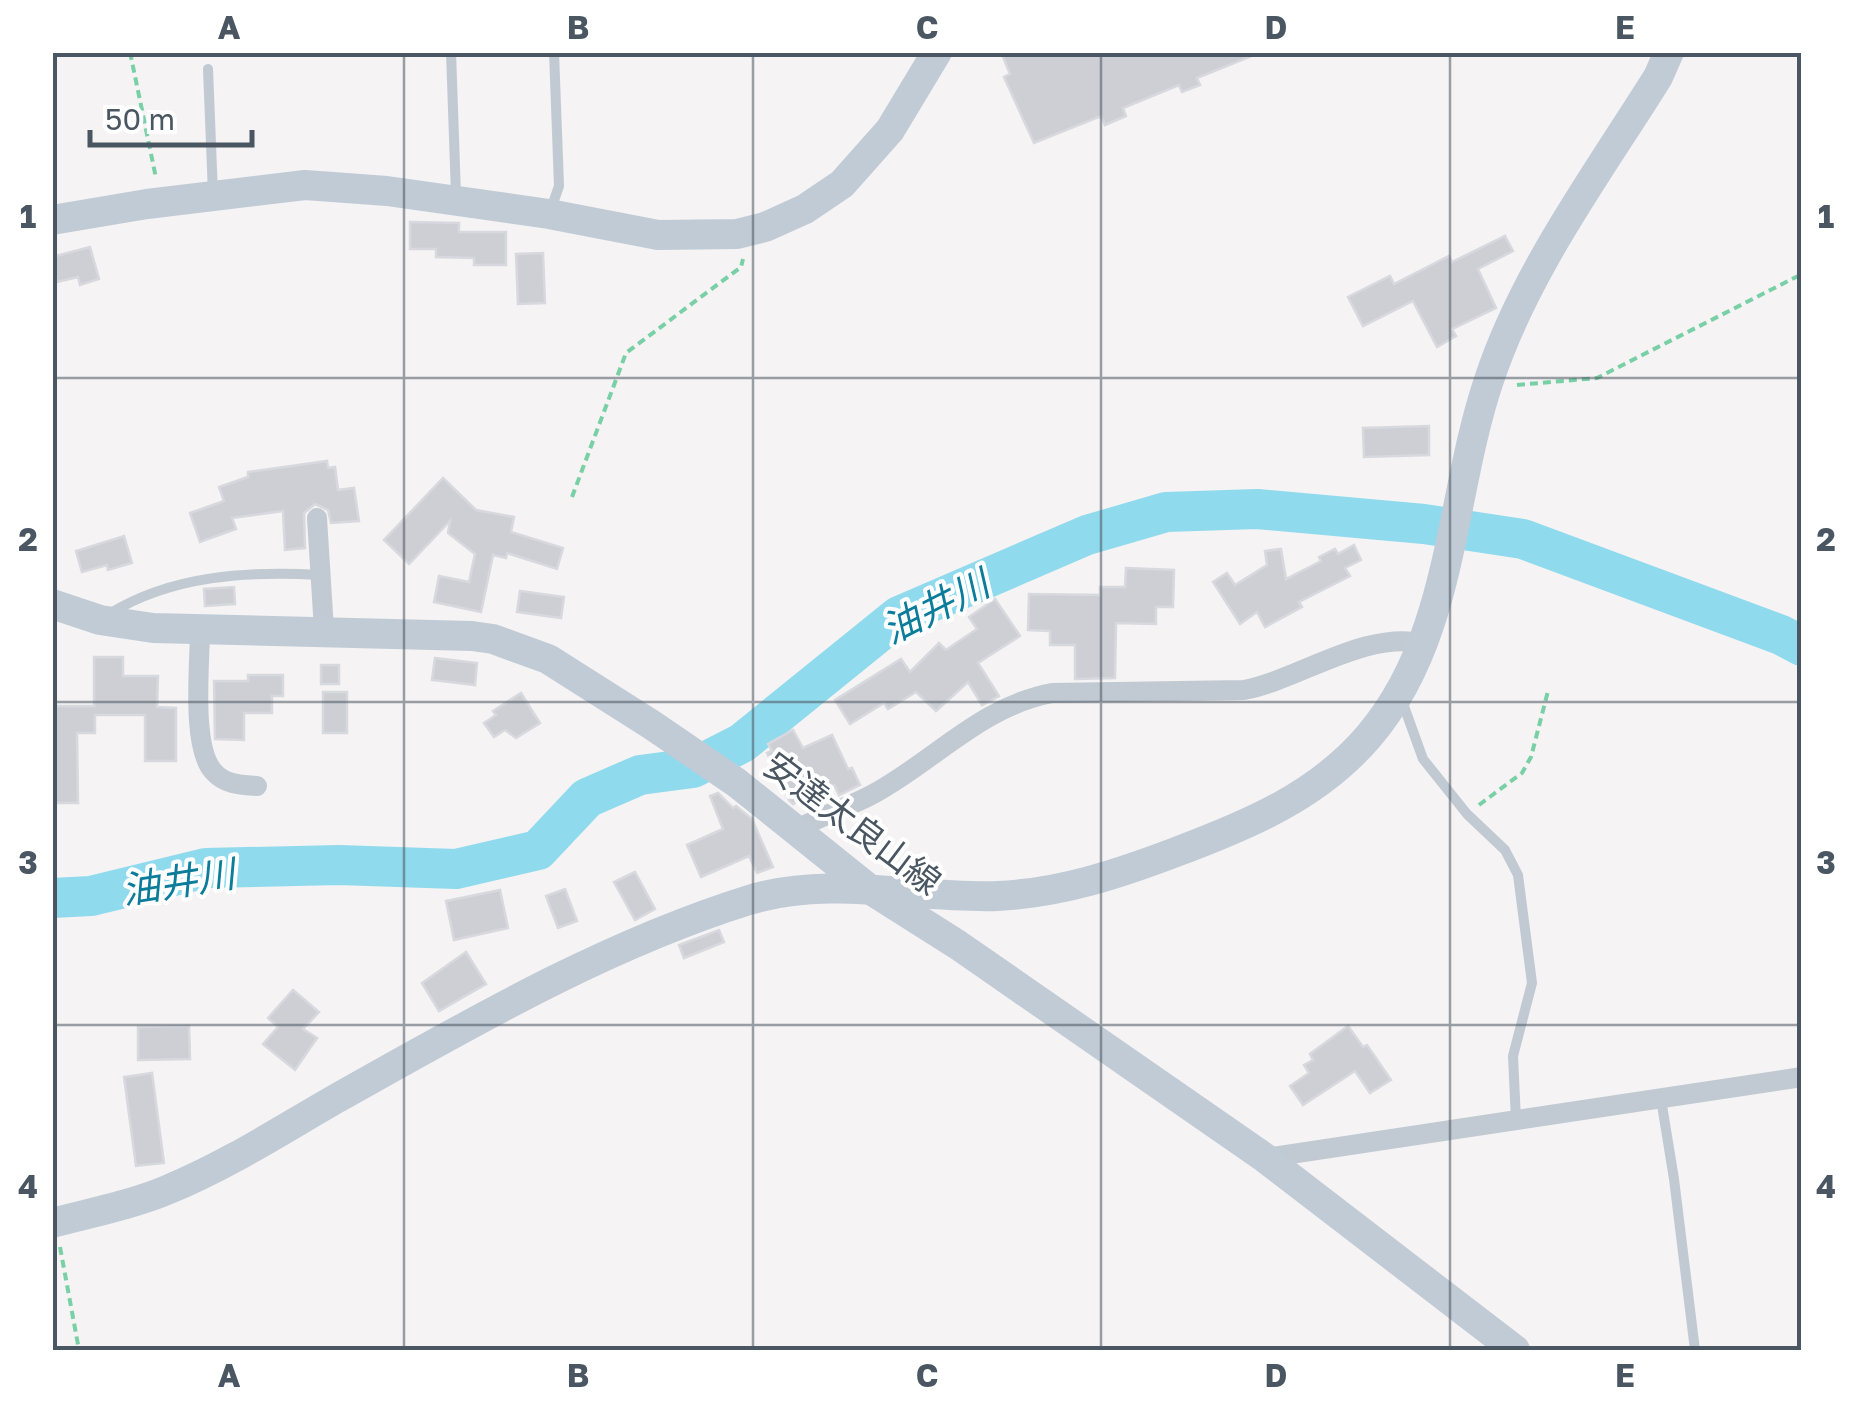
<svg xmlns="http://www.w3.org/2000/svg" width="1854" height="1403" viewBox="0 0 1854 1403" font-family="'Golos Text','Noto Sans JP',sans-serif">
  <rect width="100%" height="100%" fill="#f5f3f3"/>
  <g fill="none" stroke-linecap="round" stroke-linejoin="round">
    <!-- river -->
    <path stroke="#90daee" stroke-width="40" d="M52 898 91 896 206 868 339 865 456 869 538 850 587 798 640 775 693 768 742 743 899 616 1087 535 1166 512 1257 509 1424 524 1523 539 1781 635 1802 646"/>
  </g>
  <!-- building -->
  <g fill="#cdcfd5" stroke="#d7d9de" stroke-width="2.5">
    <path d="M1001 52H1259V53L1197 78 1200 85 1182 92 1179 85 1123 108 1126 116 1105 125 1101 116 1034 143 1004 77 1010 74Z"/>
    <path d="M410 222 459 223V232H506V265H474V258L436 257V249H410Z"/>
    <path d="M1505 236 1513 251 1478 269 1496 308 1452 329 1456 336 1437 347 1413 301 1363 326 1348 297 1390 276 1394 284 1449 256 1452 262Z"/>
    <path d="M90 247 99 279 80 285 78 277 57 282 52 257Z"/>
    <path d="M543 253 545 303 518 304 516 254Z"/>
    <path d="M1429 426V455L1364 457 1363 428Z"/>
    <path d="M327 461 328 468 335 467 338 490 354 488 359 521 331 523 328 510 315 504 304 513 305 548 285 550 283 511 232 518 236 529 200 542 190 513 224 501 219 487 248 477V472Z"/>
    <path d="M443 478 476 510 514 517 511 532 563 548 557 569 507 553 506 558 493 555 481 612 434 602 439 576 469 582 475 554 448 533 450 521 409 564 384 540Z"/>
    <path d="M124 536 132 563 108 570 107 565 82 572 76 551Z"/>
    <path d="M1354 545 1361 560 1345 568 1350 576 1299 602 1302 607 1265 627 1257 612 1240 624 1213 582 1227 573 1235 585 1267 565 1265 551 1281 549 1286 579 1321 561 1319 557 1335 549 1338 554Z"/>
    <path d="M1126 568 1174 570 1173 607H1156V624L1116 623 1115 678 1075 679V645H1050V631L1028 630 1029 594 1100 595V587H1125Z"/>
    <path d="M234 587 235 604 205 606 204 589Z"/>
    <path d="M520 591 564 597 561 618 517 612Z"/>
    <path d="M995 599 1020 636 978 663 999 696 982 705 968 682 936 711 916 692 888 709 884 703 850 724 835 700 901 659 910 672 939 643 946 650 977 629 969 617Z"/>
    <path d="M94 657H123V676H158L157 707 176 708V761H145V715H95V733H77L78 803H52V706H94Z"/>
    <path d="M435 658 477 663 475 685 432 680Z"/>
    <rect x="321" y="665" width="18" height="19"/>
    <path d="M248 675H283V696H272V713H244V740L215 739 214 681H248Z"/>
    <rect x="323" y="692" width="24" height="41"/>
    <path d="M521 693 540 723 516 738 505 730 494 737 484 723 496 715 493 711Z"/>
    <path d="M793 730 803 748 832 735 848 769 852 768 860 785 839 795 834 785 793 804 789 800 767 753 772 751 768 744Z"/>
    <path d="M718 793 733 808 736 806 752 819 773 867 757 873 749 856 701 877 687 845 723 829 710 796Z"/>
    <path d="M635 872 655 909 635 920 614 882Z"/>
    <path d="M565 889 577 921 558 928 546 896Z"/>
    <path d="M500 890 508 928 454 940 446 901Z"/>
    <path d="M719 930 724 942 684 958 679 945Z"/>
    <path d="M466 952 486 984 439 1011 422 983Z"/>
    <path d="M293 990 319 1012 303 1029 317 1038 295 1070 263 1044 278 1027 268 1018Z"/>
    <path d="M189 1026 190 1059 138 1060V1027Z"/>
    <path d="M1348 1026 1363 1047 1367 1045 1391 1080 1370 1093 1355 1071 1303 1105 1290 1086 1309 1073 1304 1065 1313 1060 1310 1054Z"/>
    <path d="M152 1073 164 1163 136 1166 124 1077Z"/>
  </g>
  <g fill="none" stroke-linecap="round" stroke-linejoin="round">
    <!-- path -->
    <g stroke="#7ad0a6" stroke-width="4" stroke-dasharray="8 5" stroke-linecap="butt">
      <path d="M130 52 156 178"/>
      <path d="M1517 385 1597 378 1802 274"/>
      <path d="M572 497 626 353 741 267 743 259"/>
      <path d="M1479 805 1522 773 1531 757 1548 691"/>
      <path d="M60 1247 79 1350"/>
    </g>
    <!-- lane -->
    <g stroke="#c1cad2" stroke-width="10">
      <path d="M451 52 456 195"/>
      <path d="M208 69 213 194"/>
      <path d="M551 209 559 186 554 52"/>
      <path d="M109 614C172 575 248 571 320 575"/>
      <path d="M1401 698 1423 759 1467 814 1505 850 1518 875 1532 983 1513 1056 1516 1120"/>
      <path d="M1661 1099 1674 1179 1695 1350"/>
    </g>
    <!-- street -->
    <g stroke="#c1cad2" stroke-width="20">
      <path d="M317 518 324 630"/>
      <path d="M200 629C200 663 191 746 213 771 225 785 241 785 257 786"/>
      <path d="M796 830C822 815 850 807 875 793 935 760 982 706 1052 693L1244 690C1300 679 1364 631 1422 643"/>
      <path d="M1265 1158 1802 1077"/>
    </g>
    <!-- secondary -->
    <g stroke="#c1cbd6" stroke-width="30">
      <path d="M52 220 147 204 305 185 387 191 549 214 658 235 737 234 765 227 805 209 842 184 890 130 937 52"/>
      <path d="M52 604 100 620 153 628 472 636 493 639 548 659 652 725 737 783 868 888 958 945 1265 1158 1515 1350"/>
      <path d="M52 1223C90 1213 131 1205 167 1190 228 1165 283 1129 339 1097 471 1023 605 945 749 900 831 875 915 899 998 896 1061 893 1118 874 1176 852 1248 825 1318 796 1369 736 1454 636 1449 498 1489 380 1525 271 1598 173 1658 77L1669 52"/>
    </g>
  </g>
  <!-- grid -->
  <path fill="none" stroke="#4a5661" stroke-width="2.5" stroke-opacity="0.55" d="M404 52V1350M753 52V1350M1101 52V1350M1450 52V1350M52 378H1802M52 702H1802M52 1025H1802"/>
  <g text-anchor="middle" dominant-baseline="central" stroke-width="8" stroke-linejoin="round" paint-order="stroke">
    <!-- street labels -->
    <g font-size="35" fill="#4a5661" stroke="#fff">
      <text transform="translate(853 823) rotate(37)">安達太良山線</text>
    </g>
    <!-- water labels -->
    <g font-size="38" font-style="italic" fill="#0c7c9b" stroke="#fff">
      <text transform="translate(935 606) rotate(-27)">油井川</text>
      <text transform="translate(178 881) rotate(-9)">油井川</text>
    </g>
  </g>
  <!-- border -->
  <rect width="1854" height="1403" fill="none" stroke="#ffffff" stroke-width="110"/>
  <!-- scale -->
  <path d="M90 130v15h162v-15" fill="none" stroke="#4a5661" stroke-width="5"/>
  <text x="105" y="130" font-size="30" fill="#4a5661" stroke="#ffffff" stroke-width="8" paint-order="stroke">50 m</text>
  <rect x="55" y="55" width="1744" height="1293" fill="none" stroke="#4a5661" stroke-width="4"/>
  <g font-size="32" text-anchor="middle" font-weight="bold" fill="#4a5661">
    <text x="229" y="39">A</text>
    <text x="578" y="39">B</text>
    <text x="927" y="39">C</text>
    <text x="1276" y="39">D</text>
    <text x="1625" y="39">E</text>
    <text x="28" y="228">1</text>
    <text x="1826" y="228">1</text>
    <text x="28" y="551">2</text>
    <text x="1826" y="551">2</text>
    <text x="28" y="874">3</text>
    <text x="1826" y="874">3</text>
    <text x="28" y="1198">4</text>
    <text x="1826" y="1198">4</text>
    <text x="229" y="1387">A</text>
    <text x="578" y="1387">B</text>
    <text x="927" y="1387">C</text>
    <text x="1276" y="1387">D</text>
    <text x="1625" y="1387">E</text>
  </g>
</svg>
